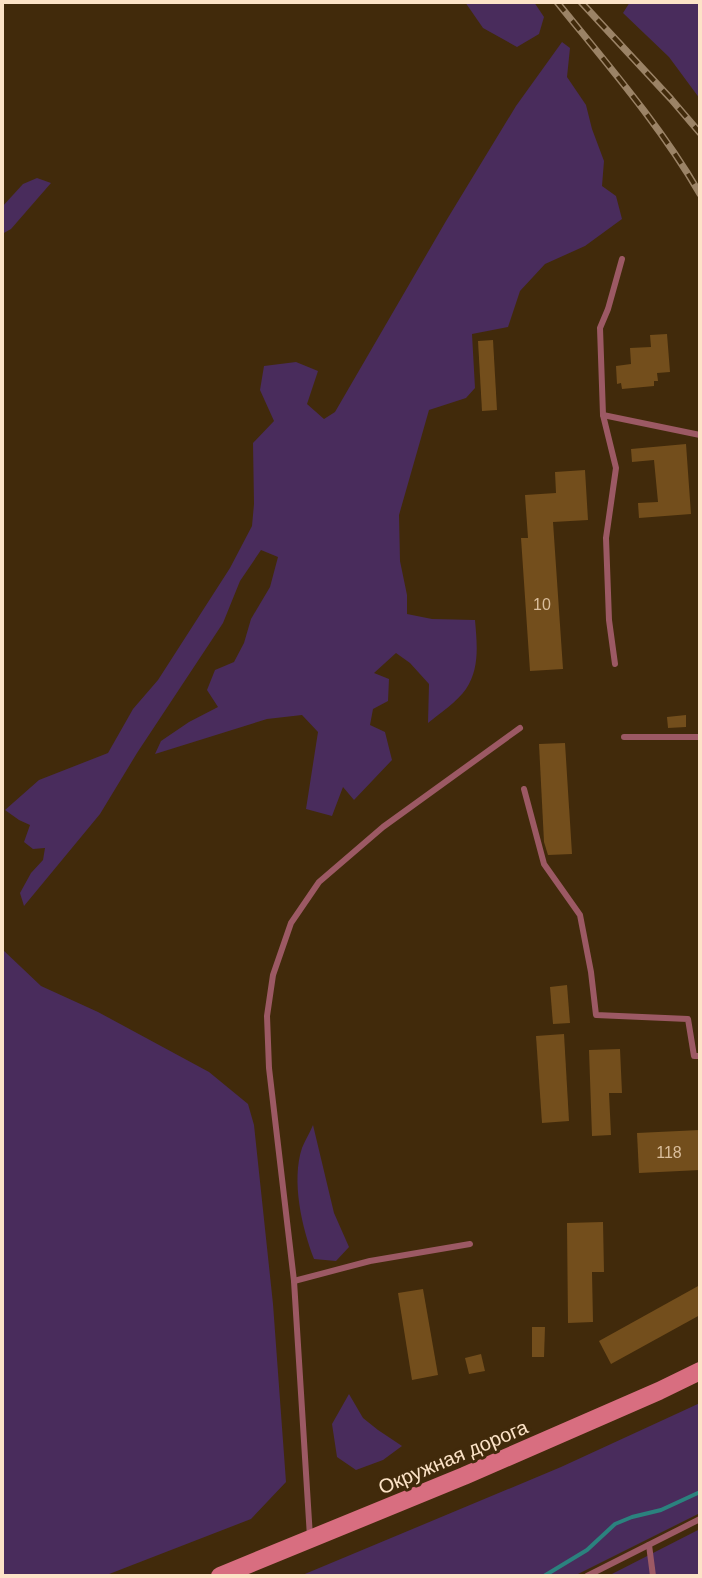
<svg xmlns="http://www.w3.org/2000/svg" width="702" height="1578" viewBox="0 0 702 1578" font-family="Arial,sans-serif">
  <rect width="100%" height="100%" fill="#412a0b"/>
  <!-- green -->
  <g fill="#492c5c">
    <path d="M465 2H534L544 17 539 34 517 47 483 28Z"/>
    <path d="M630 2H700V99L669 57 623 13Z"/>
    <path d="M562 42 570 48 567 77 586 105 592 129 604 161 602 186 616 196 622 219 585 246 545 264 520 291 508 327 472 334 475 388 466 398 429 410 399 515 400 561 407 595V614L432 619 475 620C477 644 480 668 466 689 458 701 439 714 428 723L429 684 410 663 396 653 374 673 389 679 388 701 373 709 370 725 385 732 392 760 354 800 343 787 332 816 306 809 318 732 302 715 267 719 155 754 161 741 189 722 218 707 207 690 215 670 234 662 244 643 251 619 270 587 278 557 261 550 240 581 223 623 137 753 100 814 24 906 20 893 31 873 43 860 45 848 33 849 24 842 30 825 19 820 5 810 39 780 108 753 133 709 158 680 230 568 252 526 254 504 253 443 274 421 260 390 264 366 296 362 318 371 307 404 324 419 335 412 446 221 516 106Z"/>
    <path d="M37 178 51 183 11 229 2 234V207L23 184Z"/>
    <path d="M2 949 41 986 98 1012 209 1072 248 1104 254 1125 273 1304 286 1482 251 1519 104 1576H2Z"/>
    <path d="M313 1125 334 1213 349 1247 336 1261 314 1259C302 1228 291 1181 302 1148 305 1140 310 1133 313 1125Z"/>
    <path d="M349 1394 363 1418 378 1430 402 1446 383 1460 356 1470 337 1457 332 1424Z"/>
    <path d="M700 1403V1513L574 1576H300L561 1467Z"/>
    <path d="M700 1529V1576H608Z"/>
  </g>
  <g fill="none" stroke-linecap="round" stroke-linejoin="round">
    <!-- stream -->
    <path stroke="#2b827e" stroke-width="4" d="M544 1576 587 1550 615 1524 632 1517 661 1510 700 1492"/>
  </g>
  <!-- building -->
  <g fill="#734e1c">
    <path d="M667 334 670 372 657 373 658 381H654V386L622 389 621 383 617 384 616 366 631 364 630 348 651 347 650 335Z"/>
    <path d="M493 340 497 410 482 411 478 341Z"/>
    <path d="M686 444 691 514 639 518 638 503 658 502 654 460 632 462 631 449Z"/>
    <path d="M585 470 588 520 553 522 563 669 530 671 521 538H528L525 495 556 493 555 472Z"/>
    <path d="M686 715V727L668 728 667 717Z"/>
    <path d="M565 743 572 854 548 855 544 842 539 744Z"/>
    <path d="M567 985 570 1023 553 1024 550 987Z"/>
    <path d="M564 1034 569 1121 542 1123 536 1036Z"/>
    <path d="M620 1049 622 1093H609L611 1135 592 1136 589 1050Z"/>
    <path d="M700 1130V1170L639 1173 637 1133Z"/>
    <path d="M603 1222 604 1272H592L593 1322 568 1323 567 1223Z"/>
    <path d="M700 1285V1315L611 1364 599 1341Z"/>
    <path d="M423 1289 438 1375 412 1380 398 1293Z"/>
    <path d="M532 1327H545L544 1357H532Z"/>
    <path d="M481 1354 485 1371 469 1374 465 1358Z"/>
  </g>
  <g fill="none" stroke-linecap="round" stroke-linejoin="round">
    <!-- service -->
    <g stroke="#9c5964" stroke-width="6">
      <path d="M622 259 608 309 600 328 603 415 700 435"/>
      <path d="M603 415 616 468 606 538 609 620 615 664"/>
      <path d="M624 737H700"/>
      <path d="M524 789 544 864 580 915 591 972 596 1015 688 1019 694 1056H700"/>
      <path d="M294 1281 370 1261 470 1244"/>
      <path d="M310 1537 294 1281 269 1068 267 1016 273 975 291 923 319 882 383 827 520 728"/>
      <path d="M649 1545 653 1576"/>
      <path d="M587 1576 700 1519"/>
    </g>
    <!-- secondary -->
    <path stroke="#d86e80" stroke-width="18" d="M220 1576 464 1476 659 1391 700 1371"/>
    <defs>
      <g id="rail">
        <path d="M557 2C607 64 660 125 700 194"/>
        <path d="M581 2 671 99 700 133"/>
      </g>
    </defs>
    <!-- rail casing -->
    <use href="#rail" stroke="#9b8366" stroke-width="7"/>
    <!-- rail -->
    <use href="#rail" stroke="#412a0b" stroke-width="4" stroke-dasharray="12" stroke-linecap="butt"/>
  </g>
  <g text-anchor="middle" dominant-baseline="central" stroke-width="6" stroke-linejoin="round" paint-order="stroke">
    <!-- number labels -->
    <g font-size="16" fill="#dabe9c">
      <text x="542" y="604">10</text>
      <text x="669" y="1152">118</text>
    </g>
    <!-- street labels -->
    <g font-size="20" fill="#fce3c7" stroke="#412a0b">
      <text transform="translate(453 1457) rotate(-23)">Окружная дорога</text>
    </g>
  </g>
  <!-- border -->
  <rect width="702" height="1578" fill="none" stroke="#fce3c7" stroke-width="8"/>
</svg>
